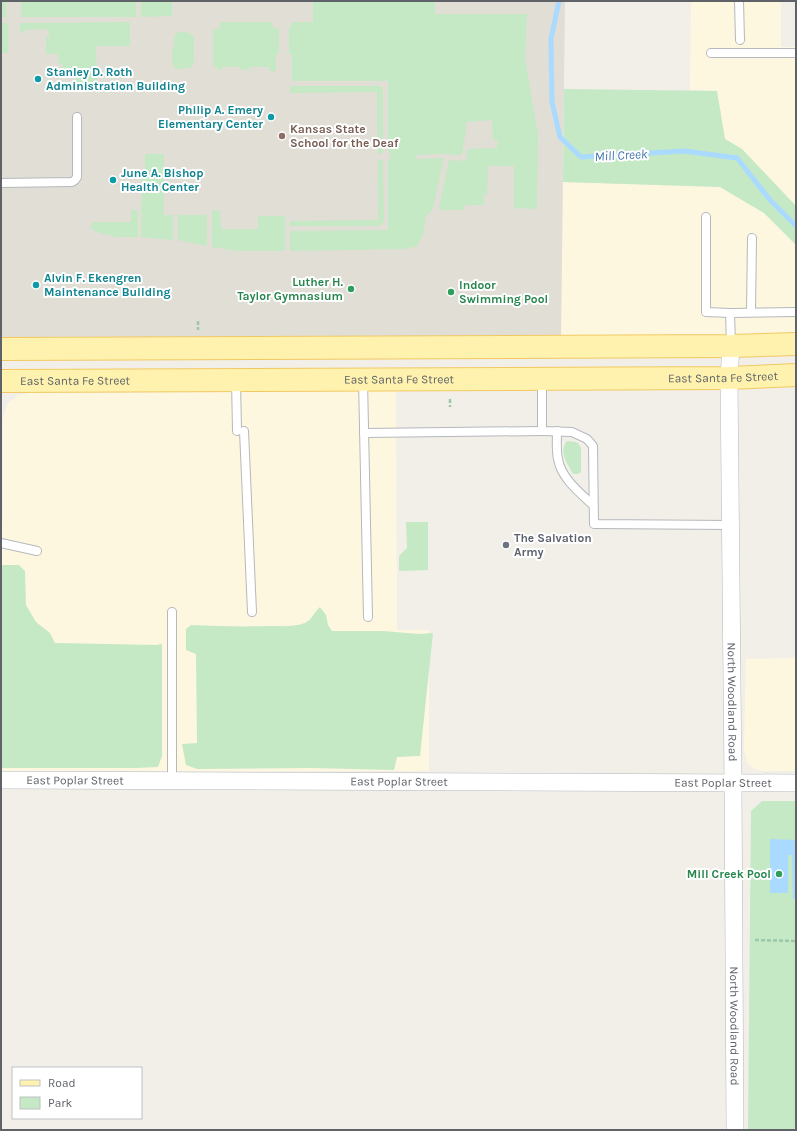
<svg xmlns="http://www.w3.org/2000/svg" width="797" height="1131" viewBox="0 0 797 1131" font-family="Karla,sans-serif">
  <rect width="100%" height="100%" fill="#f1efe8"/>
  <!-- commercial -->
  <g fill="#fef7e0">
    <path d="M691 1H781V47H796V206L742 149 725 139 717 91 690 90Z"/>
    <path d="M563 182 720 187 764 213 796 245V335L561 339Z"/>
    <path d="M396 391 397 630H429V771H1V531L3 518V418L8 403 19 395 30 393Z"/>
    <path d="M796 658V771H763L755 769 747 763 744 749 746 659Z"/>
  </g>
  <!-- education -->
  <path fill="#e1ded6" d="M1 1H565L561 339 1 343Z"/>
  <!-- green -->
  <g fill="#c5e8c5">
    <rect x="1" y="1" width="5" height="16"/>
    <rect x="21" y="1" width="115" height="16"/>
    <path d="M141 1H172V16L141 17Z"/>
    <path d="M313 1H435V14H527L525 58 538 134 537 209 514 208V166H488L487 194H484V205H467L464 206 463 210H441L439 207 449 160 466 161 467 149 497 148V144L499 143 498 141 493 140 492 120 466 122V130L462 155 442 154 417 155 416 159 444 158 433 208 430 213 426 216 423 235 417 246 405 249 290 251V231L388 230V160H390L391 153H388V81H292V54H289V27L291 26 292 22H313Z"/>
    <path d="M130 22V46H96L97 85H76V71H62V64H59L58 54H46V37H49V31L46 29 26 30 20 34V23Z"/>
    <path d="M220 22H272V26L275 28H279V54H276V71H269V67H249V70H241V67H222V70H217V67H213V29H219Z"/>
    <rect x="1" y="23" width="7" height="30"/>
    <path d="M179 32H187L194 36V63L190 68 176 69 172 64V49L174 47V35Z"/>
    <path d="M290 86H381L383 89V153L378 154 377 92 290 93Z"/>
    <path d="M564 89 717 91 725 139 742 149 796 206V245L764 213 720 187 563 182Z"/>
    <path d="M145 154H164V215H173V240L141 237 142 171H145Z"/>
    <path d="M378 160H383L384 222 380 226H290V221L378 220Z"/>
    <path d="M131 210H138V237H113V235C104 234 98 234 91 228L92 222H131Z"/>
    <path d="M212 210 220 211 221 229H258V216H285V251H237L212 247Z"/>
    <path d="M178 215H207V246L178 240Z"/>
    <path d="M567 441 576 442 578 443 581 448V472L578 474H573C568 464 558 452 567 441Z"/>
    <path d="M406 522H428V570L399 571V556L407 548Z"/>
    <path d="M1 565H19L25 571 26 605 36 622 50 633 55 643 156 645 162 644V756L158 767 135 768H1Z"/>
    <path d="M320 607 326 615 328 625 332 631H383L419 634 433 633 420 756 397 757 394 770 312 768 197 769 186 765 182 744 197 743 196 654 186 650V629L191 625C217 626 242 627 268 626 279 626 292 627 302 624 312 621 313 613 320 607Z"/>
    <path d="M762 801H796V1130H748L751 811Z"/>
  </g>
  <!-- water -->
  <path fill="#aadaff" d="M770 839 796 840V899H793L792 855H788V893H770Z"/>
  <g fill="none" stroke-linecap="round" stroke-linejoin="round">
    <!-- stream -->
    <path stroke="#aadaff" stroke-width="5" d="M559 1 551 39 552 102 560 137 581 157 684 151 737 158 770 200 796 226"/>
    <defs>
      <g id="service">
        <path d="M739 1 740 40"/>
        <path d="M711 53H796"/>
        <path d="M1 183 72 182 75 180 77 177V117"/>
        <path d="M706 217V312L730 313"/>
        <path d="M751 312 752 238"/>
        <path d="M731 345 730 313 796 312"/>
        <path d="M236 380 237 431"/>
        <path d="M363 380 368 617"/>
        <path d="M542 380V431L572 432 587 439 593 446 594 524 731 525"/>
        <path d="M244 431 252 612"/>
        <path d="M557 431C557 441 556 450 558 459 561 478 580 493 593 505"/>
        <path d="M364 433 542 431"/>
        <path d="M1 543 37 551"/>
        <path d="M172 612V780"/>
      </g>
      <g id="minor">
        <path id="s1" d="M731 346 729 378 733 783 735 1130"/>
        <path id="s2" d="M1 780 796 783"/>
      </g>
      <g id="primary">
        <path d="M1 349 731 346 796 344"/>
        <path id="s3" d="M1 381 729 378 796 375"/>
      </g>
    </defs>
    <!-- service casing -->
    <use href="#service" stroke="#b5b8bc" stroke-width="10"/>
    <!-- minor casing -->
    <use href="#minor" stroke="#b5b8bc" stroke-width="18"/>
    <!-- primary casing -->
    <use href="#primary" stroke="#f2c960" stroke-width="24"/>
    <!-- path -->
    <g stroke="#9cc7a9" stroke-width="2.5" stroke-dasharray="4 2" stroke-linecap="butt">
      <path d="M198 321V330"/>
      <path d="M450 399V407"/>
      <path d="M755 940 796 941"/>
    </g>
    <!-- service -->
    <use href="#service" stroke="#fff" stroke-width="8"/>
    <!-- minor -->
    <use href="#minor" stroke="#fff" stroke-width="17"/>
    <!-- primary -->
    <use href="#primary" stroke="#fff2af" stroke-width="22"/>
  </g>
  <!-- markers -->
  <g fill="#0f9aa8" stroke="#fff" stroke-width="1.5">
    <circle cx="38" cy="79" r="4"/>
    <circle cx="271" cy="117" r="4"/>
    <circle cx="113" cy="180" r="4"/>
    <circle cx="36" cy="285" r="4"/>
  </g>
  <circle fill="#8d6e63" stroke="#fff" stroke-width="1.5" cx="282" cy="136" r="4"/>
  <g fill="#2e9e5b" stroke="#fff" stroke-width="1.5">
    <circle cx="351" cy="289" r="4"/>
    <circle cx="451" cy="292" r="4"/>
    <circle cx="779" cy="874" r="4"/>
  </g>
  <circle fill="#6b7280" stroke="#fff" stroke-width="1.5" cx="506" cy="545" r="4"/>
  <g text-anchor="middle" dominant-baseline="central" stroke-width="4" stroke-linejoin="round" paint-order="stroke">
    <!-- culture labels -->
    <g font-size="12" font-weight="bold" fill="#0d838f" stroke="#fff" text-anchor="start">
      <text x="46" y="72">Stanley D. Roth<tspan x="46" dy="14">Administration Building</tspan></text>
      <text x="263" y="110" text-anchor="end">Philip A. Emery<tspan x="263" dy="14">Elementary Center</tspan></text>
      <text x="121" y="173">June A. Bishop<tspan x="121" dy="14">Health Center</tspan></text>
      <text x="44" y="278">Alvin F. Ekengren<tspan x="44" dy="14">Maintenance Building</tspan></text>
    </g>
    <!-- education labels -->
    <g font-size="12" font-weight="bold" fill="#785e54" stroke="#fff" text-anchor="start">
      <text x="290" y="129">Kansas State<tspan x="290" dy="14">School for the Deaf</tspan></text>
    </g>
    <!-- leisure labels -->
    <g font-size="12" font-weight="bold" fill="#27864d" stroke="#fff" text-anchor="end">
      <text x="343" y="282">Luther H.<tspan x="343" dy="14">Taylor Gymnasium</tspan></text>
      <text x="459" y="285" text-anchor="start">Indoor<tspan x="459" dy="14">Swimming Pool</tspan></text>
      <text x="771" y="874">Mill Creek Pool</text>
    </g>
    <!-- street labels -->
    <g font-size="12" fill="#5f6368" stroke="#fff">
      <text stroke="none"><textPath href="#s3" startOffset="722">East Santa Fe Street</textPath></text>
      <text stroke="none"><textPath href="#s3" startOffset="398">East Santa Fe Street</textPath></text>
      <text stroke="none"><textPath href="#s3" startOffset="74">East Santa Fe Street</textPath></text>
      <text stroke="none"><textPath href="#s1" startOffset="356">North Woodland Road</textPath></text>
      <text stroke="none"><textPath href="#s2" startOffset="74">East Poplar Street</textPath></text>
      <text stroke="none"><textPath href="#s2" startOffset="398">East Poplar Street</textPath></text>
      <text stroke="none"><textPath href="#s2" startOffset="722">East Poplar Street</textPath></text>
      <text stroke="none"><textPath href="#s1" startOffset="680">North Woodland Road</textPath></text>
    </g>
    <!-- worship labels -->
    <g font-size="12" font-weight="bold" fill="#5b616d" stroke="#fff" text-anchor="start">
      <text x="514" y="538">The Salvation<tspan x="514" dy="14">Army</tspan></text>
    </g>
    <!-- water labels -->
    <g font-size="13" font-style="italic" fill="#4174aa" stroke="#fff">
      <text transform="translate(621 155) rotate(-3)">Mill Creek</text>
    </g>
  </g>
  <!-- border -->
  <rect width="797" height="1131" fill="none" stroke="#5f6368" stroke-width="4"/>
  <!-- legend -->
  <rect x="12" y="1067" width="130" height="52" fill="#ffffff" stroke="#bfc1c3"/>
  <rect x="20" y="1080" width="20" height="6" fill="#fff2af" stroke="#bfc1c3"/>
  <text x="48" y="1087" font-size="12" fill="#5f6368">Road</text>
  <rect x="20" y="1097" width="20" height="12" fill="#c5e8c5" stroke="#bfc1c3"/>
  <text x="48" y="1107" font-size="12" fill="#5f6368">Park</text>
</svg>
